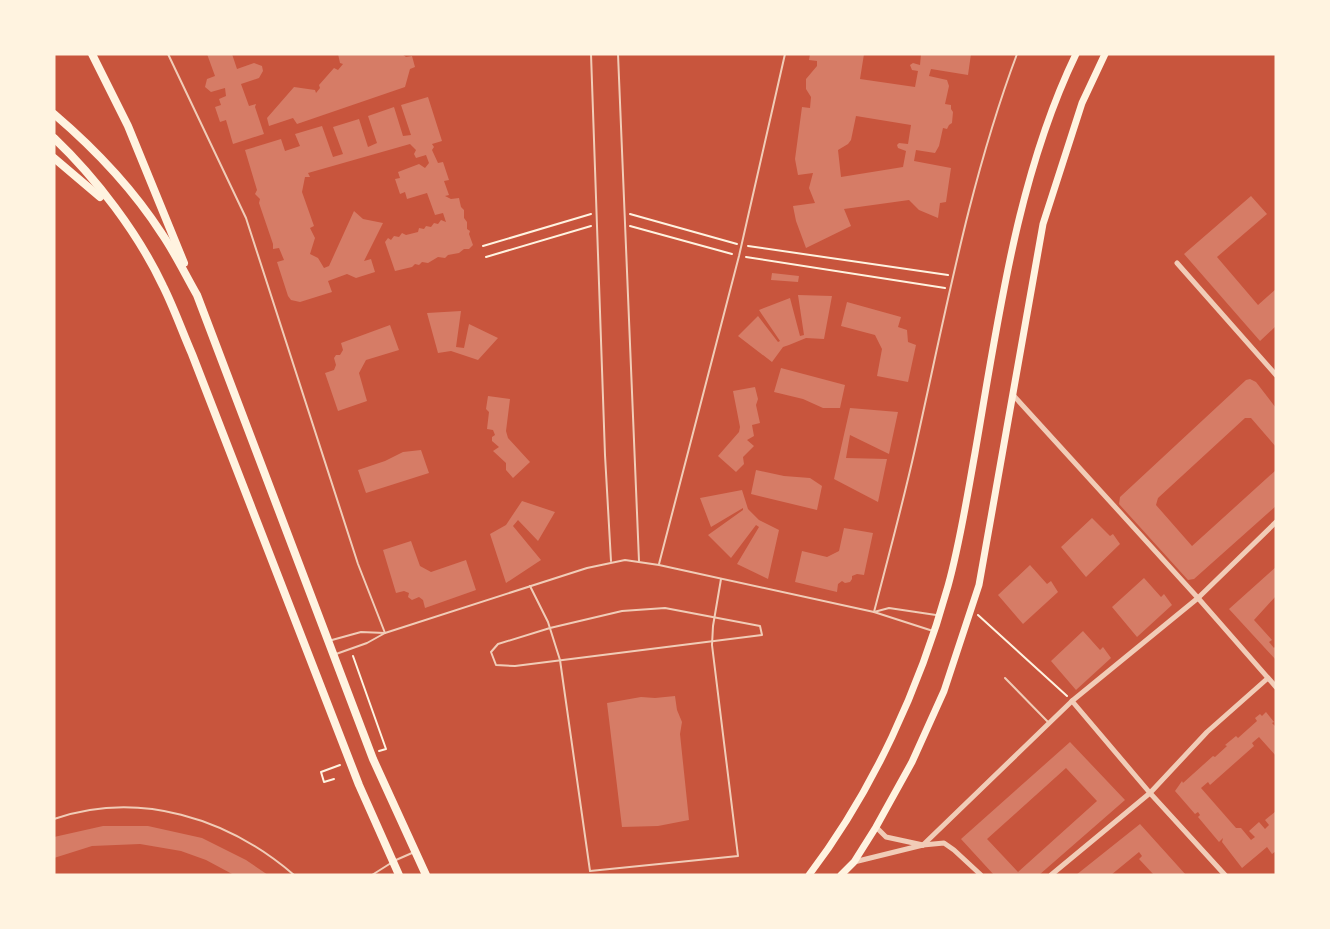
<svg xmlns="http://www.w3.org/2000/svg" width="1330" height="929" viewBox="0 0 1330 929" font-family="Helvetica,sans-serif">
  <rect width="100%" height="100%" fill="#c8553d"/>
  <!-- building -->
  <g fill="#d67c66" fill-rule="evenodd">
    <path d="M207 54H232L237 69 254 63 262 66 263 71 259 78 241 84 249 106 256 104 255 107 264 134 233 144 226 120 220 122 215 107 221 105 219 99 226 96 225 88 211 92 205 87 207 79 215 76Z"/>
    <path d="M338 54H402L406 57 412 56 415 67 410 69 405 87 297 124 293 118 269 126 267 118 294 87 315 90 316 93 320 88 319 85 334 68 338 70 343 64 340 63Z"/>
    <path d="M810 54H864L860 79 915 87 918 71 912 70 910 65 913 63 920 65 921 54H971L968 75 931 69 929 76 947 80 949 86 945 104 951 105V109L953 112 952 123 949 125 947 129 943 128 939 146 935 153 916 150 914 161 951 168 946 202 940 203 938 218 919 210 909 200 844 209 851 226 806 248 796 221 793 206 815 203 809 188 813 173 798 175 795 159 802 107 810 108 811 97 806 89V79L817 66V61L809 60ZM856 116 911 125 908 144 899 143 897 145 898 148 906 151 903 167 841 177 838 150 848 144 851 140Z"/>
    <path d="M428 97 442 141 432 144 434 147 432 150 438 163 443 162 449 180 444 181 449 195 445 196 451 199 459 198 461 207 464 210V218L467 222V229L470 231 469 234 473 245 469 249H464L459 253 448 255 445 258 438 257 428 263 422 262 419 265 415 264 412 267 395 271 385 242 388 238 391 240 394 236 399 237 402 233 406 235 418 232 419 228 424 229 426 226 431 227 434 223 438 224 441 220 446 222 443 213 435 215 427 193 407 199 405 192 400 194 395 179 400 178 398 172 419 164 425 168 429 163 426 155 416 158 414 154 416 150 410 144 308 173 310 177H305L302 192 314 226 310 228 315 238 310 254 318 258 324 268 329 266 354 211 363 219 383 223 364 261 371 259 375 272 356 278 347 274 328 281 332 292 300 302 291 300 288 296 277 262 284 260 279 248 273 249V244L259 203 260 199 255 194 257 190 245 150 281 139 285 151 300 146 295 134 322 126 333 157 343 154 333 127 359 119 368 147 377 143 368 116 394 107 403 136 411 135 401 105Z"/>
    <path d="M1251 196 1267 214 1217 257 1258 305 1276 289V326L1260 341 1184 254Z"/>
    <path d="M772 273 799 276 798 282 771 280Z"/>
    <path d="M798 295 832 296 824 339 806 338 789 345 783 347 772 362 738 336 758 316 778 342 780 341 759 310 790 298 800 336 804 335Z"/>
    <path d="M847 302 901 317 898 327 907 330 908 342 916 345 908 382 877 376 882 349 875 335 841 326Z"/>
    <path d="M461 311 456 347 464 348 469 324 498 338 478 360 451 351 438 353 427 313Z"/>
    <path d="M390 325 399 350 366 360 359 373 367 401 338 411 325 373 334 370 336 365 334 358 336 355H340L343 350 341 343Z"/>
    <path d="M781 368 845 385 840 408H823L803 399 774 392Z"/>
    <path d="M1250 379 1256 382 1276 408V447L1251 418H1245L1158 498 1156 505 1192 546 1276 470V506L1194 579 1188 580 1119 504 1120 497 1246 380Z"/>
    <path d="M755 387 758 399 756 405 760 423 752 425 754 436 747 440 754 446 743 457 744 464 736 472 718 456 739 432 740 427 733 391Z"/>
    <path d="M488 396 510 399 506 431 508 438 530 462 513 478 506 470V463L493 451 499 447 492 441V437L495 435 493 430 487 429 489 412 486 409Z"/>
    <path d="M850 408 898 412 889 454 850 435 846 458 887 459 878 502 834 479Z"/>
    <path d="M421 450 429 473 366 493 358 470 385 461 403 452Z"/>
    <path d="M756 470 784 476 810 478 822 486 817 510 751 494Z"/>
    <path d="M742 490 748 509 759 520 779 530 768 579 737 564 759 527 756 525 731 558 708 535 743 510V508L711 527 700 498Z"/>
    <path d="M522 501 555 512 538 541 518 520 513 526 541 560 506 583 490 534 506 525Z"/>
    <path d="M1092 518 1110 536 1113 534 1120 544 1086 577 1061 547Z"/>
    <path d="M844 528 873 533 864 575 857 574 852 576V579L850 582 845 583 842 581 838 584 837 592 795 582 802 551 827 557 839 551Z"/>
    <path d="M411 541 420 566 431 572 466 560 476 590 425 608 423 600 419 597 412 600 408 597 409 593 404 591 396 593 383 550Z"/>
    <path d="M1030 565 1047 584 1051 581 1058 592 1023 624 998 595Z"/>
    <path d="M1276 567V596L1254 620 1272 640 1269 642 1274 648 1276 646V660L1229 609Z"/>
    <path d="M1144 578 1161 597 1164 594 1172 605 1137 637 1112 607Z"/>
    <path d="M1083 631 1100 650 1103 647 1111 658 1076 690 1051 661Z"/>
    <path d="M675 696 677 710 682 722 680 734 689 820 658 826 622 827 607 703 641 697 655 698Z"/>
    <path d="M1266 712 1274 722 1272 723 1276 727V756L1259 737 1252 743 1254 746 1210 785 1208 782 1201 788 1236 828H1241L1251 840 1255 837 1249 831 1259 822 1265 829 1269 825 1265 820 1276 811V851L1272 854 1267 847 1242 868 1222 842 1223 838 1219 842 1198 817 1200 815 1198 812 1195 814 1175 791 1182 781 1183 783 1213 756 1215 757 1227 746 1225 745 1236 736 1238 738 1257 721 1255 718 1260 714 1262 716Z"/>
    <path d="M1070 742 1125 800 1039 875H994L961 839ZM1066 768 1097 801 1018 872 987 839Z"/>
    <path d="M1140 824 1186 875H1154L1139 859 1142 856 1139 852 1111 875H1076Z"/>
    <path d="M103 826H148L202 838 246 860 268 875H234L206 860 181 851 140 844 92 846 54 858V837Z"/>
  </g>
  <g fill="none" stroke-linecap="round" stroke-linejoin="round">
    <!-- path -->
    <g stroke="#fff3e0" stroke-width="2">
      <path d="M630 214 737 244"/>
      <path d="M630 226 732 254"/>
      <path d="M483 246 591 214"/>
      <path d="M748 246 948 275"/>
      <path d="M486 257 591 226"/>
      <path d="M746 257 945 288"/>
      <path d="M978 615 1067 696"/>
      <path d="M353 656 386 749 379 751"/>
      <path d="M334 779 324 782 321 772 340 765"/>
    </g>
    <!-- service -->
    <g stroke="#f1ccb7" stroke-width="2">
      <path d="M168 54 246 218 358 564 385 633"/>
      <path d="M591 54 605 455 611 561"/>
      <path d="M618 54 639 561"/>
      <path d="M659 564 739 256 785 54"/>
      <path d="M530 586 548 622 560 660 590 871 738 856 712 645 713 626 721 579"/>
      <path d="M665 608 760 626 762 635 515 666 496 665 491 652 498 644 550 628 622 611Z"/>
      <path d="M874 612C888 558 903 503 915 449 945 316 969 182 1017 54"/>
      <path d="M874 612 889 608 936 615"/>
      <path d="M332 640 361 632 385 633"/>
      <path d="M336 654 367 643 385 633 587 568 625 560 659 565 874 612 933 631"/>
      <path d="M1005 678 1049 723"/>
      <path d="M54 819C139 790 228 818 294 875"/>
      <path d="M396 860 412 853"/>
      <path d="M372 875 391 863"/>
    </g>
    <!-- minor -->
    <g stroke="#f1ccb7" stroke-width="5">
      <path d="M1177 263 1276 375"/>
      <path d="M1014 396 1198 598 1276 687"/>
      <path d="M1072 701 1150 793 1225 875"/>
      <path d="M923 845 1072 701 1198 598 1276 522"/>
      <path d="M923 845 944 843 954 850 981 875"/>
      <path d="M854 862 923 845 886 837 876 827"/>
      <path d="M1051 875 1150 793 1207 732 1268 678"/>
    </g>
    <!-- secondary -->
    <g stroke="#fff3e0" stroke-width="7">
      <path d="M809 875C873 791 920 687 948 586 960 543 967 497 975 453 998 321 1017 176 1076 54"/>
      <path d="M841 875 854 862 876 827 912 762 944 691 979 585 1043 224 1082 103 1105 54"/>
    </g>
    <!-- trunk -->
    <g stroke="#fff3e0" stroke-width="8">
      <path d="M92 54 128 126 184 263"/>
      <path d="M54 114C95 149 133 189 162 234 175 253 185 274 197 295L373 759 426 875"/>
      <path d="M54 138C96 178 138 233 163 286 174 308 182 331 192 354L359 785 399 875"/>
      <path d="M54 158 100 197"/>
    </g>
  </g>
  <!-- border -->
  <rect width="1330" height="929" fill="none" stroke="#fff3e0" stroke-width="111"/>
</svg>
